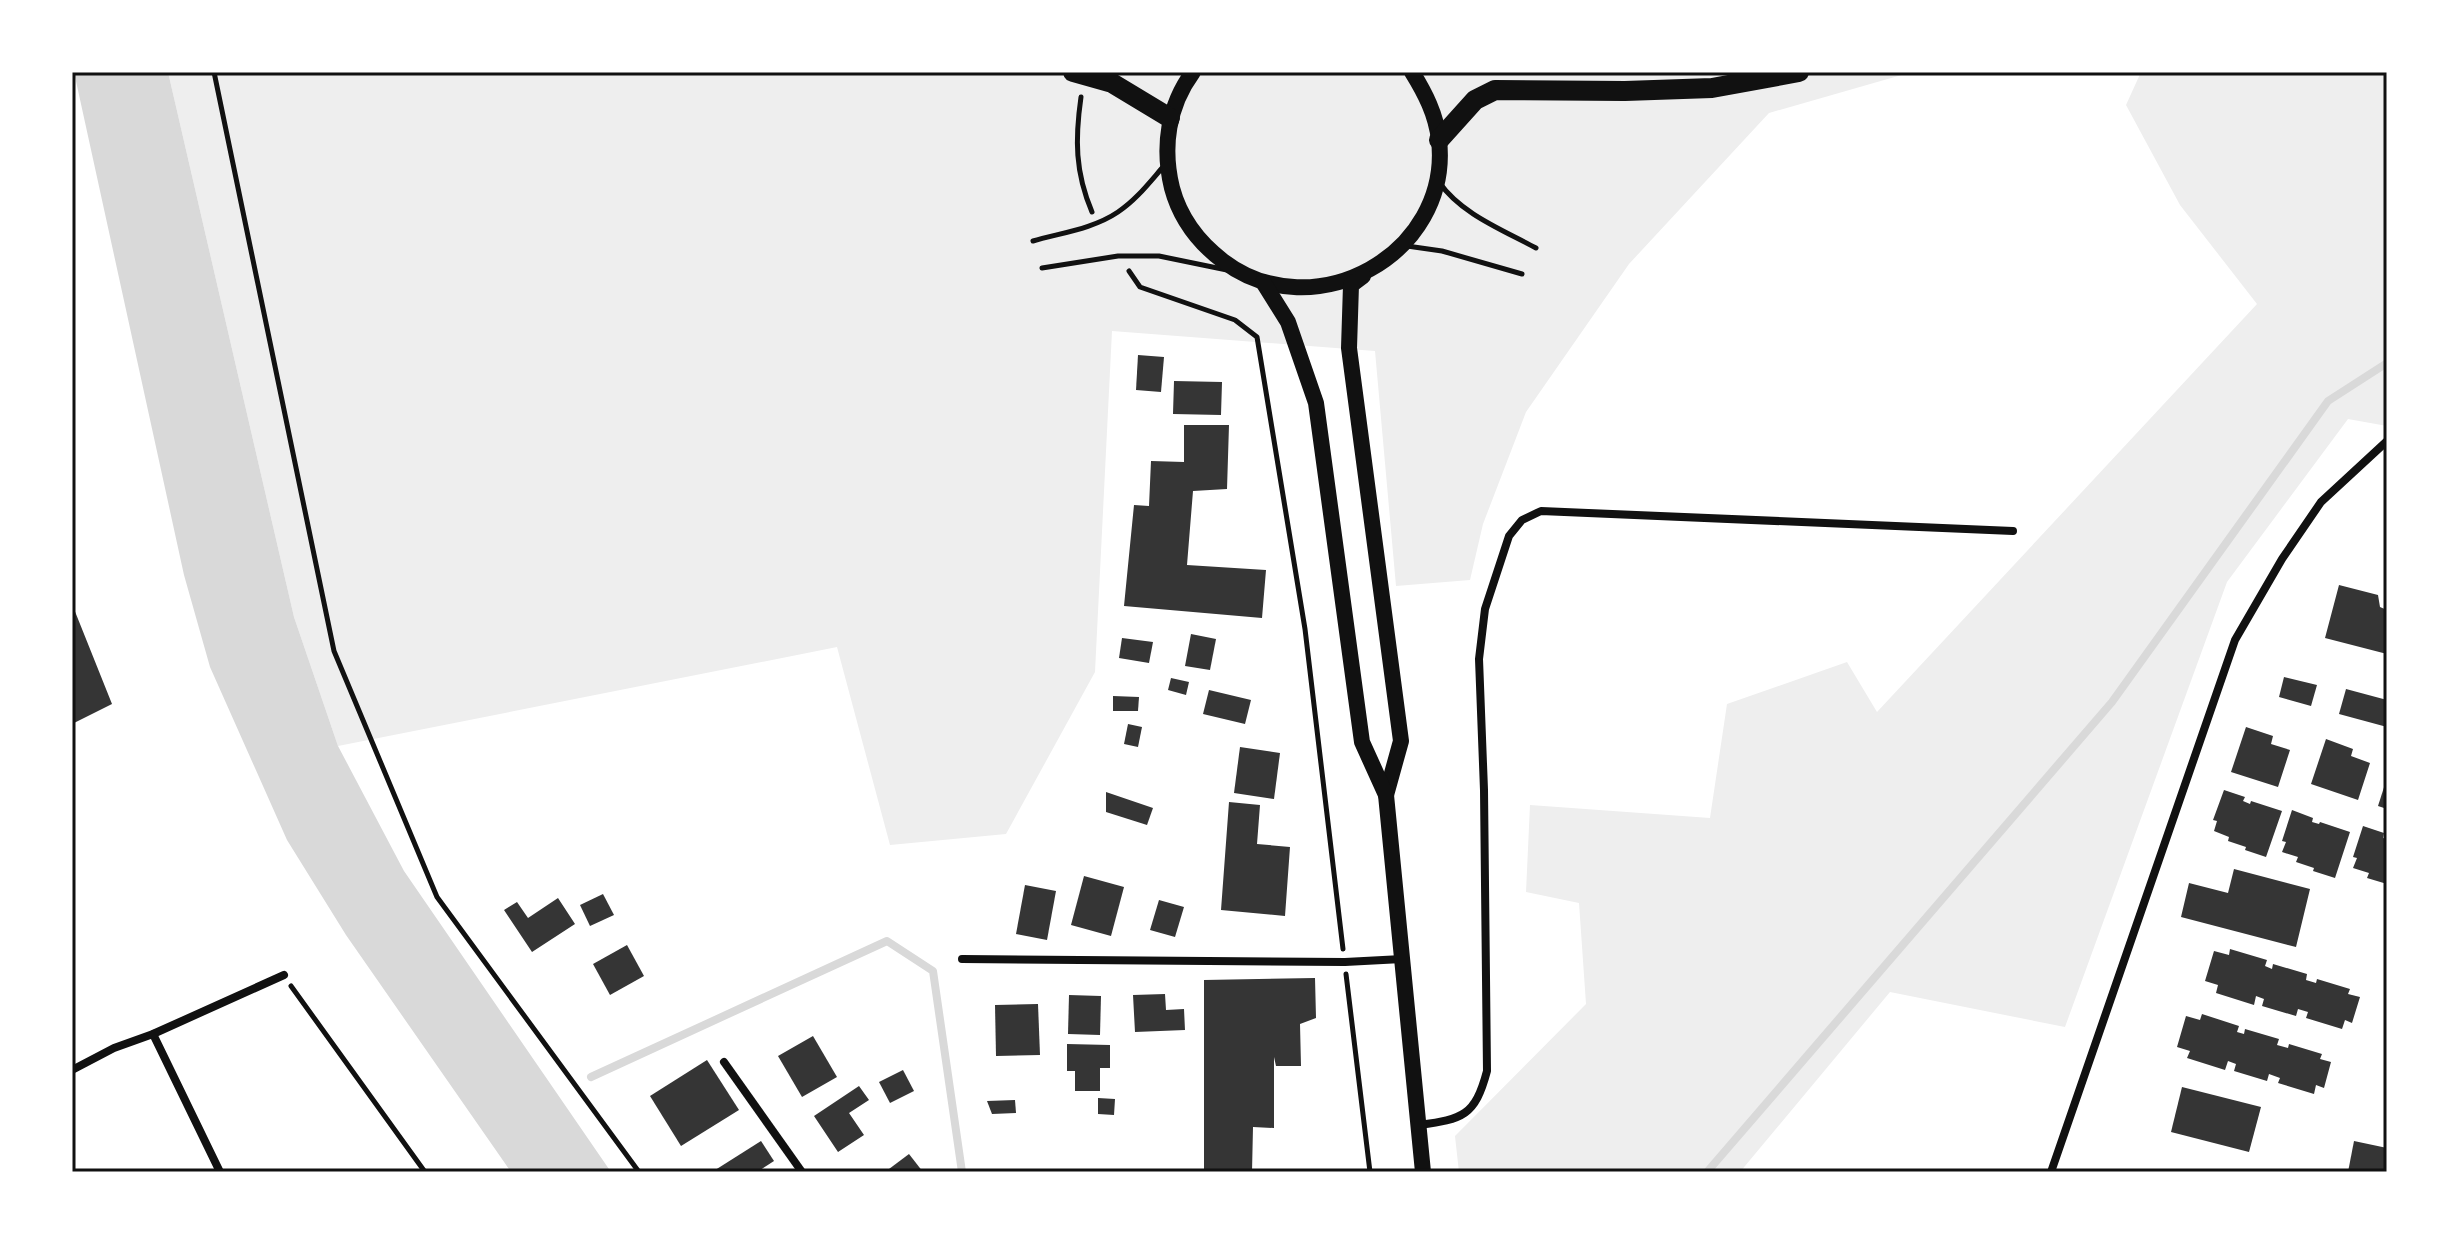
<svg xmlns="http://www.w3.org/2000/svg" width="2459" height="1244" viewBox="0 0 2459 1244" font-family="'Fira Sans Condensed',sans-serif">
  <rect width="100%" height="100%" fill="#fff"/>
  <!-- green -->
  <g fill="#eee">
    <path d="M168 72H1912L1769 113 1629 264 1526 412 1483 524 1470 580 1396 586 1375 351 1112 331 1095 672 1006 834 890 845 837 647 338 746 294 617Z"/>
    <path d="M2141 72H2387V426L2348 419 2227 582 2065 1027 1890 992 1740 1172H1459L1455 1136 1586 1004 1579 903 1526 892 1530 805 1710 818 1727 704 1847 662 1877 712 2257 304 2180 205 2126 105Z"/>
  </g>
  <!-- water -->
  <path fill="#d9d9d9" d="M74 72H168L294 617 338 746 404 871 611 1172H511L346 935 287 840 210 667 184 575Z"/>
  <g fill="none" stroke-linecap="round" stroke-linejoin="round">
    <!-- stream -->
    <g stroke="#d9d9d9" stroke-width="8">
      <path d="M591 1077 887 941 933 971 962 1172"/>
      <path d="M1707 1172 2112 702 2328 401 2387 363"/>
    </g>
  </g>
  <!-- building -->
  <g fill="#353535">
    <path d="M1138 355 1164 357 1161 392 1136 390Z"/>
    <path d="M1174 381 1222 382 1221 415 1173 414Z"/>
    <path d="M1184 425H1229L1227 489 1193 491 1187 565 1266 570 1262 618 1124 606 1134 505 1149 506 1151 461 1184 462Z"/>
    <path d="M2339 585 2378 595 2380 607 2387 610V654L2325 638Z"/>
    <path d="M72 604 112 704 72 724Z"/>
    <path d="M1191 634 1216 639 1210 670 1185 666Z"/>
    <path d="M1122 638 1153 642 1149 663 1119 658Z"/>
    <path d="M2284 677 2317 685 2311 706 2279 697Z"/>
    <path d="M1171 678 1189 682 1186 695 1168 690Z"/>
    <path d="M2346 689 2387 700V727L2339 714Z"/>
    <path d="M1209 690 1251 700 1245 724 1203 714Z"/>
    <path d="M1113 696 1139 697 1138 711H1113Z"/>
    <path d="M1128 724 1142 727 1138 747 1124 744Z"/>
    <path d="M2246 727 2273 736 2271 744 2290 750 2278 787 2231 772Z"/>
    <path d="M2326 739 2353 749 2351 756 2370 763 2358 800 2311 784Z"/>
    <path d="M1240 747 1280 753 1274 799 1234 793Z"/>
    <path d="M2386 781H2387V809L2378 806Z"/>
    <path d="M2224 790 2245 797 2243 801 2250 804 2251 801 2282 811 2266 857 2245 850 2246 847 2228 841 2229 837 2214 831 2217 821 2213 820Z"/>
    <path d="M1106 792 1153 808 1147 825 1106 812Z"/>
    <path d="M1229 802 1260 805 1257 844 1290 847 1285 916 1221 910Z"/>
    <path d="M2292 810 2313 818 2312 822 2319 824 2320 822 2350 832 2335 878 2313 871 2314 868 2296 862 2298 857 2282 852 2286 842 2282 841Z"/>
    <path d="M2363 826 2384 833 2383 838 2387 839V884L2367 878 2369 873 2353 868 2357 858 2353 857Z"/>
    <path d="M2234 869 2310 889 2296 947 2181 917 2189 883 2228 893Z"/>
    <path d="M1084 876 1124 887 1111 936 1071 925Z"/>
    <path d="M1025 885 1056 891 1047 940 1016 934Z"/>
    <path d="M603 894 614 915 590 926 580 905Z"/>
    <path d="M558 898 575 924 532 952 504 910 517 902 528 918Z"/>
    <path d="M1159 900 1184 907 1175 937 1150 930Z"/>
    <path d="M627 945 644 976 610 995 593 964Z"/>
    <path d="M2230 949 2267 960 2265 966 2272 969 2273 964 2307 974 2306 980 2316 983 2317 979 2350 989 2348 994 2360 997 2352 1023 2345 1020 2342 1029 2306 1018 2308 1012 2298 1009 2296 1016 2262 1006 2264 999 2256 996 2254 1005 2216 993 2218 985 2205 981 2214 951 2229 955Z"/>
    <path d="M1315 978 1316 1018 1300 1024 1301 1066H1276L1274 1057V1128L1253 1127 1252 1172H1204V980Z"/>
    <path d="M1165 994 1166 1010 1184 1009 1185 1030 1135 1032 1133 995Z"/>
    <path d="M1069 995 1101 996 1100 1035 1068 1034Z"/>
    <path d="M1038 1004 1040 1055 996 1056 995 1005Z"/>
    <path d="M2202 1014 2239 1026 2237 1032 2244 1034 2245 1029 2279 1039 2277 1045 2288 1048 2289 1044 2322 1054 2320 1059 2331 1062 2324 1088 2316 1085 2314 1094 2278 1083 2280 1078 2269 1074 2267 1081 2234 1071 2236 1064 2228 1061 2225 1070 2187 1058 2190 1051 2177 1047 2186 1016 2200 1020Z"/>
    <path d="M813 1036 837 1077 802 1097 778 1056Z"/>
    <path d="M1067 1044 1110 1045V1068H1100V1091H1075V1071H1067Z"/>
    <path d="M707 1060 739 1110 681 1146 650 1096Z"/>
    <path d="M903 1070 914 1091 890 1103 879 1082Z"/>
    <path d="M859 1086 869 1100 849 1113 864 1135 838 1152 814 1116Z"/>
    <path d="M2182 1087 2261 1107 2249 1152 2171 1132Z"/>
    <path d="M1098 1098 1115 1099 1114 1115 1098 1114Z"/>
    <path d="M1015 1100 1016 1113 992 1114 987 1101Z"/>
    <path d="M761 1141 774 1161 757 1172H712Z"/>
    <path d="M2354 1141 2387 1148V1172H2348Z"/>
    <path d="M909 1154 923 1172H885Z"/>
  </g>
  <g fill="none" stroke-linecap="round" stroke-linejoin="round">
    <!-- path -->
    <g stroke="#111" stroke-width="5">
      <path d="M214 72 334 651 437 897 639 1172"/>
      <path d="M1081 97C1075 139 1075 172 1092 212"/>
      <path d="M1129 271 1140 287 1235 320 1257 337 1305 629 1343 949"/>
      <path d="M1346 974 1370 1172"/>
      <path d="M291 986 425 1172"/>
    </g>
    <!-- service -->
    <g stroke="#111" stroke-width="5">
      <path d="M1439 182C1461 214 1503 230 1536 248"/>
      <path d="M1033 241C1060 233 1093 229 1118 212 1136 200 1149 183 1163 167"/>
      <path d="M1407 246 1442 251 1522 274"/>
      <path d="M1042 268 1118 256H1159L1227 270"/>
    </g>
    <!-- minor -->
    <g stroke="#111" stroke-width="8">
      <path d="M962 959 1345 962 1402 959"/>
      <path d="M153 1034 220 1172"/>
      <path d="M724 1062 802 1172"/>
      <path d="M72 1070 114 1048 153 1034 284 975"/>
      <path d="M1419 1125C1463 1119 1475 1116 1487 1071L1484 790 1479 659 1485 609 1509 536 1522 520 1541 511 2013 531"/>
      <path d="M2051 1172 2235 640 2282 559 2321 502 2387 441"/>
    </g>
    <!-- primary -->
    <g stroke="#111" stroke-width="16">
      <path d="M1193 72C1168 106 1162 147 1172 188 1180 218 1198 242 1223 261 1314 330 1452 254 1439 140 1436 114 1425 93 1412 72"/>
      <path d="M1363 276 1351 285 1349 348 1401 741 1386 795"/>
      <path d="M1263 282 1288 322 1316 403 1362 742 1386 795 1423 1172"/>
    </g>
    <!-- motorway -->
    <g stroke="#111" stroke-width="20">
      <path d="M1073 72 1112 83 1170 118"/>
      <path d="M1439 140 1475 100 1495 90 1625 91 1712 88 1799 72"/>
    </g>
  </g>
  <!-- border -->
  <rect width="2459" height="1244" fill="none" stroke="#ffffff" stroke-width="148"/>
  <rect x="74" y="74" width="2311" height="1096" fill="none" stroke="#111" stroke-width="3"/>
</svg>
